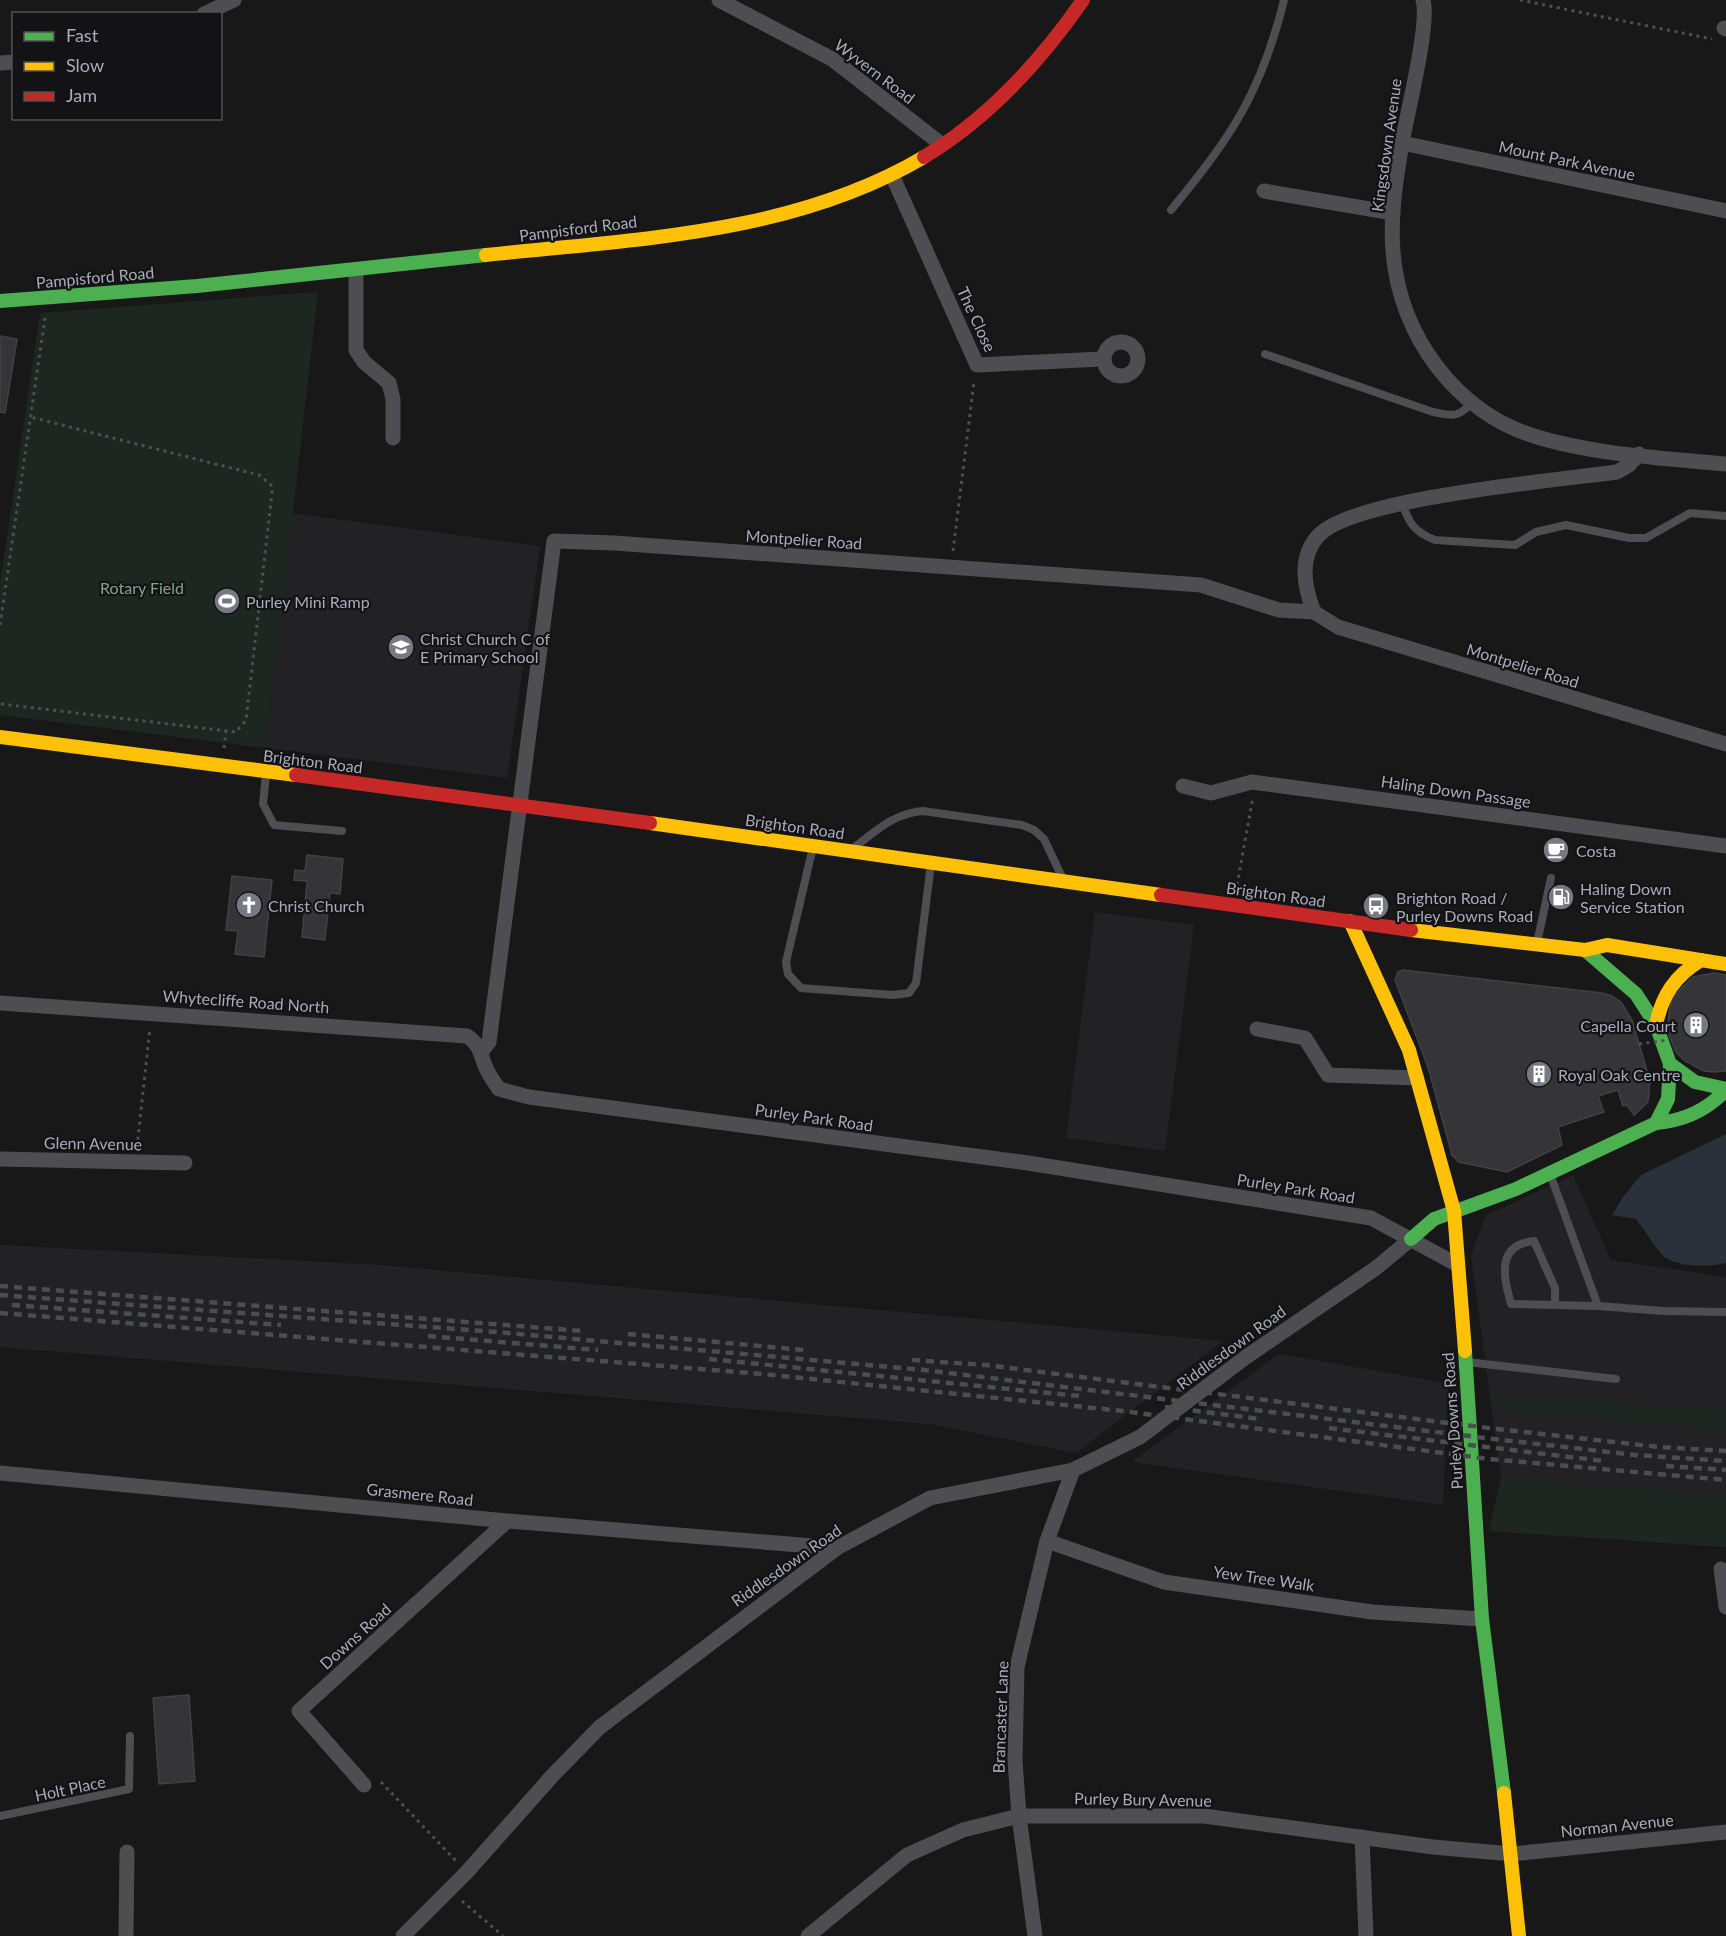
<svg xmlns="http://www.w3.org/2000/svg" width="1726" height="1936" viewBox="0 0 1726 1936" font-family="Lato,sans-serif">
  <rect width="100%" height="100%" fill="#181819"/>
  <!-- built -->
  <g fill="#222225">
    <path d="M291 513 540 546 507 778 266 748Z"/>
    <path d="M1095 912 1194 925 1165 1151 1066 1138Z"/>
    <path d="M1573 1175 1611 1260 1726 1277V1547L1489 1531 1501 1479 1471 1256 1485 1216Z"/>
    <path d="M0 1245 381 1265 1223 1341 1076 1453 929 1424 0 1347Z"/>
    <path d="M1279 1354 1448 1383 1443 1505 1131 1462Z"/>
  </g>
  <!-- green -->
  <g fill="#1e2621">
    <path d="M318 292 266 748 0 715V584L40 313Z"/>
    <path d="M1490 1396 1726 1410V1430L1497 1410Z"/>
    <path d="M1501 1479 1726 1496V1547L1489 1531Z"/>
  </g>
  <!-- water -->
  <path fill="#2b313b" d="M1726 1134V1263C1708 1267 1675 1268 1661 1254 1652 1243 1645 1230 1636 1219L1612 1215 1623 1197 1641 1175Z"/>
  <!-- building -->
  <g fill="#353537" stroke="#414145" stroke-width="1.5">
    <path d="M0 336 17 339 5 413 0 412Z"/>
    <path d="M307 855 343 859 340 894 330 893 325 940 302 937 307 881 294 880 295 870 305 871Z"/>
    <path d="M232 876 272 880 264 957 235 954 238 931 226 930Z"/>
    <path d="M1403 970 1602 993 1612 996 1621 1002 1632 1020 1650 1081 1648 1102 1634 1115 1627 1105 1623 1106 1618 1090 1598 1096 1604 1112 1558 1127 1562 1145 1507 1172 1459 1162 1452 1155 1428 1067 1395 980 1398 972Z"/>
    <path d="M1714 973 1726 975V1071L1714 1072 1704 1071 1685 1061 1676 1052 1667 1031 1671 999 1693 977Z"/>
    <path d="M189 1695 195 1781 159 1784 153 1698Z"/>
  </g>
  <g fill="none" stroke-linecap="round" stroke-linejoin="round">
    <!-- path -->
    <g stroke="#4e4e54" stroke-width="3" stroke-dasharray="3 4.5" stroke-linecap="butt">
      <path d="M1520 0 1712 39"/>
      <path d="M953 551 974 382"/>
      <path d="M0 625 45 318"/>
      <path d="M1 704 236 732 246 720 272 493 271 485 259 475 30 417"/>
      <path d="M224 748 226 732"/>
      <path d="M1237 885 1253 797"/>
      <path d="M137 1147 150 1028"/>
      <path d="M381 1782 457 1862"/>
      <path d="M462 1901 503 1936"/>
    </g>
    <!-- lane -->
    <g stroke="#4d4d52" stroke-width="8">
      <path d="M1171 210C1231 137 1261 94 1284 0"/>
      <path d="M1265 354 1433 412C1451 416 1459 418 1471 403"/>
      <path d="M1402 503C1409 523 1414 532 1435 540L1515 545 1536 532 1566 525 1629 538H1646L1690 513 1726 516"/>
      <path d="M266 774 263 804 274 825 342 831"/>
      <path d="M856 846C877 830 895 813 923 811L1022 825 1034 830 1044 839 1062 877"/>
      <path d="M813 847 786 962 788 974 801 988 893 995 909 993 916 983 931 864"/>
      <path d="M1537 943 1551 878"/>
      <path d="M1550 1174 1598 1306 1663 1311 1726 1312"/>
      <path d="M1555 1304V1288L1534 1241C1495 1245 1504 1278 1511 1304L1598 1306"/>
      <path d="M1467 1362 1616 1379"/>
      <path d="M0 1816 129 1789 130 1736"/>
    </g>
    <!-- street -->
    <g stroke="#4d4d52" stroke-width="15">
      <path d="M719 0 832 59 941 144"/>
      <path d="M1423 0C1430 23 1407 114 1402 143 1396 179 1390 215 1393 251 1399 335 1456 413 1537 437 1597 455 1664 458 1726 464"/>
      <path d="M204 14 234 0"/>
      <path d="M1724 28 1726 29"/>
      <path d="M0 63 14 62"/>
      <path d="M1402 143 1726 211"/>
      <path d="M892 175 977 365 1102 359"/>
      <path d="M1264 191 1393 213"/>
      <path d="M356 270V350L364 362 389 383 393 399V438"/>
      <circle cx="1121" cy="359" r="17"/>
      <path d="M1314 612C1304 587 1298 557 1319 535 1354 498 1559 480 1617 472L1629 465 1639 454"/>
      <path d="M1183 786 1211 793 1252 782 1726 846"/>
      <path d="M0 1003 467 1036C482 1046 480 1057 488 1072 491 1078 495 1083 499 1089L529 1097 1028 1163 1371 1218 1456 1264"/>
      <path d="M1257 1029 1305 1038 1328 1075 1417 1078"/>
      <path d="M482 1051 489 1042 554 541 614 543 1201 585 1279 610 1314 612 1338 627 1726 744"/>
      <path d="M0 1159 185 1163"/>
      <path d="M0 1473 507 1521 837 1548"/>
      <path d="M1047 1541 1164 1582 1372 1612 1482 1619"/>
      <path d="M1721 1569 1726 1607"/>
      <path d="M364 1785 299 1711 507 1521"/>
      <path d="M1362 1837 1366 1936"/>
      <path d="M126 1936 127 1852"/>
      <path d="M403 1936 466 1873 553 1775 600 1727 837 1548 930 1498 1073 1470 1140 1437 1246 1357 1376 1268 1411 1239"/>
      <path d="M808 1936 907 1855 963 1830 1019 1816H1204L1433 1847 1512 1854 1726 1832"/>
      <path d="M1035 1936 1019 1816 1015 1760 1017 1667 1047 1541 1073 1470"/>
    </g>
    <!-- fast -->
    <g stroke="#4caf50" stroke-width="14">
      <path d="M0 301 197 286 486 255"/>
      <path d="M1585 950 1636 994 1656 1025 1670 1064 1695 1082 1726 1089"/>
      <path d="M1656 1123 1668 1099 1670 1064"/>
      <path d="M1411 1239 1434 1219 1516 1189 1656 1123C1684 1121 1707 1110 1726 1090"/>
      <path d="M1465 1351 1482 1619 1504 1793"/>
    </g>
    <!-- slow -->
    <g stroke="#ffc107" stroke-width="14">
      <path d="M486 255C634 239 792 235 924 157"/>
      <path d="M0 737 296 775"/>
      <path d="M650 823 1161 895"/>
      <path d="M1350 921 1409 1050 1454 1211 1465 1351"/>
      <path d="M1411 930 1585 950 1607 945 1726 964"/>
      <path d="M1656 1025C1662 995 1675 976 1701 960"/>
      <path d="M1504 1793 1519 1936"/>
    </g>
    <!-- jam -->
    <g stroke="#c62828" stroke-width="14">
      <path d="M924 157C989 118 1040 62 1083 0"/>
      <path d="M296 775 650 823"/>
      <path d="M1161 895 1411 930"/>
    </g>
    <!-- rail -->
    <g stroke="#4c4d51" stroke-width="4.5" stroke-dasharray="8 6" stroke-linecap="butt">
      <path d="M0 1286 583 1331"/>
      <path d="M0 1295 496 1332 924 1370 1494 1439 1635 1455 1726 1461"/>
      <path d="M12 1305 281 1325"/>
      <path d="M0 1313 763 1374 1123 1411 1489 1459 1726 1480"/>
      <path d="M628 1334 804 1350"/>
      <path d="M428 1336 598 1350"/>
      <path d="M709 1359 1079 1396"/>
      <path d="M912 1360 985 1365 1497 1429 1659 1447 1726 1451"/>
      <path d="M1165 1407 1261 1419"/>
      <path d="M1329 1428 1603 1461"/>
      <path d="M1666 1466 1726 1470"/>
    </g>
    <!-- path-bridge -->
    <path stroke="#4e4e54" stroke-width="3" stroke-dasharray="3 4.5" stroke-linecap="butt" d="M1639 1044 1669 1040"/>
  </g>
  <!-- icons -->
  <defs>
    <symbol id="stadium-disc" viewBox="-11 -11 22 22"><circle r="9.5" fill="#777882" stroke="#131215"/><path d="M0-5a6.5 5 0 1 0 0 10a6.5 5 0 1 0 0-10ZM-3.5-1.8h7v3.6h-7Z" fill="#fff"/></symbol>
    <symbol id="school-disc" viewBox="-11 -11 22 22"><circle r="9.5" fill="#777882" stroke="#131215"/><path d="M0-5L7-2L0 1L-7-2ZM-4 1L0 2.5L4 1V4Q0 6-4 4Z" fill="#fff"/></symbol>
    <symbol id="cafe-disc" viewBox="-11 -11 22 22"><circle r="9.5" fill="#777882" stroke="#131215"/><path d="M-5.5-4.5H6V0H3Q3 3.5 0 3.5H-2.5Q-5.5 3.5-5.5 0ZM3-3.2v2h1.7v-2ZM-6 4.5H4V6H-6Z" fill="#fff"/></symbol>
    <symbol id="fuel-disc" viewBox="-11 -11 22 22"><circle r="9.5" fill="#777882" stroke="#131215"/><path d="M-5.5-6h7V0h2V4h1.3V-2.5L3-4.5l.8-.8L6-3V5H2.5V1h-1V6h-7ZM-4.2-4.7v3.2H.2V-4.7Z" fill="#fff"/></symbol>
    <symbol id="church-disc" viewBox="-11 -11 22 22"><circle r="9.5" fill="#777882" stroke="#131215"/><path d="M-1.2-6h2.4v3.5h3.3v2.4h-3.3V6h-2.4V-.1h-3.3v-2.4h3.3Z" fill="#fff"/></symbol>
    <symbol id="bus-disc" viewBox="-11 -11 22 22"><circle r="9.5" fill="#777882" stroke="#131215"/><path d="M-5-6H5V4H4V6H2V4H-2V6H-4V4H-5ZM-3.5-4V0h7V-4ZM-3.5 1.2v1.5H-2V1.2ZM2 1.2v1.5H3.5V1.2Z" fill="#fff"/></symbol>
    <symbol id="building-disc" viewBox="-11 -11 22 22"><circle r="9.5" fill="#777882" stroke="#131215"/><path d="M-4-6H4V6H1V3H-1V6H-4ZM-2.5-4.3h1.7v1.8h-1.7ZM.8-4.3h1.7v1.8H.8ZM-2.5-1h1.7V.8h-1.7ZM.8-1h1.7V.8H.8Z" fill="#fff"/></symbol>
  </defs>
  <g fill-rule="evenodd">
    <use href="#stadium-disc" x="212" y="586" width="30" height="30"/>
    <use href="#school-disc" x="386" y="632" width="30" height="30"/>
    <use href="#cafe-disc" x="1541" y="835" width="30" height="30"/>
    <use href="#fuel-disc" x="1546" y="882" width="30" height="30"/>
    <use href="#church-disc" x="234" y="890" width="30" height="30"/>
    <use href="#bus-disc" x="1361" y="891" width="30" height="30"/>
    <use href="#building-disc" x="1681" y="1010" width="30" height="30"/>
    <use href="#building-disc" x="1524" y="1059" width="30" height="30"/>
  </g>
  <g text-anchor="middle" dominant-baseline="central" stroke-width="4.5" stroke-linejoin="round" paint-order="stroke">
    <!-- street labels -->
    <g font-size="16" fill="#aaabba" stroke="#131215">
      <text transform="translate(875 71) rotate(37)">Wyvern Road</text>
      <text transform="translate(1386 145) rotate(-82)">Kingsdown Avenue</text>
      <text transform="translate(1567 160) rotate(12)">Mount Park Avenue</text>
      <text transform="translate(578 228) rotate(-7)">Pampisford Road</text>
      <text transform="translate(95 277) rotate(-5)">Pampisford Road</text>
      <text transform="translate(977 319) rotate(65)">The Close</text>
      <text transform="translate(804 539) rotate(4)">Montpelier Road</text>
      <text transform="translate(1523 665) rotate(17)">Montpelier Road</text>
      <text transform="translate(313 761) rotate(7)">Brighton Road</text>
      <text transform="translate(1456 791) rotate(8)">Haling Down Passage</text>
      <text transform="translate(795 826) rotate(8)">Brighton Road</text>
      <text transform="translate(1276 894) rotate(8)">Brighton Road</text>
      <text transform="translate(246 1001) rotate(4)">Whytecliffe Road North</text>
      <text transform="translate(814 1117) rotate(8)">Purley Park Road</text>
      <text transform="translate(93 1143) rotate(1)">Glenn Avenue</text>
      <text transform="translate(1296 1188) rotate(9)">Purley Park Road</text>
      <text transform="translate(1231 1347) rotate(-36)">Riddlesdown Road</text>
      <text transform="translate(1452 1421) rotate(-94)">Purley Downs Road</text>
      <text transform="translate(420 1494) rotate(6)">Grasmere Road</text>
      <text transform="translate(786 1565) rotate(-35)">Riddlesdown Road</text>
      <text transform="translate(1264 1578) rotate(8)">Yew Tree Walk</text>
      <text transform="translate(355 1636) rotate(-42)">Downs Road</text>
      <text transform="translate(1000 1717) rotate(-88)">Brancaster Lane</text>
      <text transform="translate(70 1788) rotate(-12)">Holt Place</text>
      <text transform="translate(1143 1799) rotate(1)">Purley Bury Avenue</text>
      <text transform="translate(1617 1825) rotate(-6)">Norman Avenue</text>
    </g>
    <!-- park labels -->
    <g font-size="16" fill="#80a58a" stroke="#131215">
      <text x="142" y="587">Rotary Field</text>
    </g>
    <!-- poi labels -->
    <g font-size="16" fill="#aaabba" stroke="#131215" text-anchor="start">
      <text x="246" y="601">Purley Mini Ramp</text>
      <text x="420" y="638">Christ Church C of<tspan x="420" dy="18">E Primary School</tspan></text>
      <text x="1576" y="850">Costa</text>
      <text x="1580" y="888">Haling Down<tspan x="1580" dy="18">Service Station</tspan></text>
      <text x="1396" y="897">Brighton Road /<tspan x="1396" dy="18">Purley Downs Road</tspan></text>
      <text x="268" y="905">Christ Church</text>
      <text x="1676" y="1025" text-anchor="end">Capella Court</text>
      <text x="1558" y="1074">Royal Oak Centre</text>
    </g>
  </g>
  <!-- legend -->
  <rect x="12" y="12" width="210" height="108" fill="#131215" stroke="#4f4f57" stroke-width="1.5"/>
  <rect x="24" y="32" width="30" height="9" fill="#4caf50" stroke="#4f4f57" stroke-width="1.5"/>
  <text x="66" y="42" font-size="18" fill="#aaabba">Fast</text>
  <rect x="24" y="62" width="30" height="9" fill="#ffc107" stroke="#4f4f57" stroke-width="1.5"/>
  <text x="66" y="72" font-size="18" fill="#aaabba">Slow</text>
  <rect x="24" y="92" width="30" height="9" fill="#c62828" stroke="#4f4f57" stroke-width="1.5"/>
  <text x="66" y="102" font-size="18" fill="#aaabba">Jam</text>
</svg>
